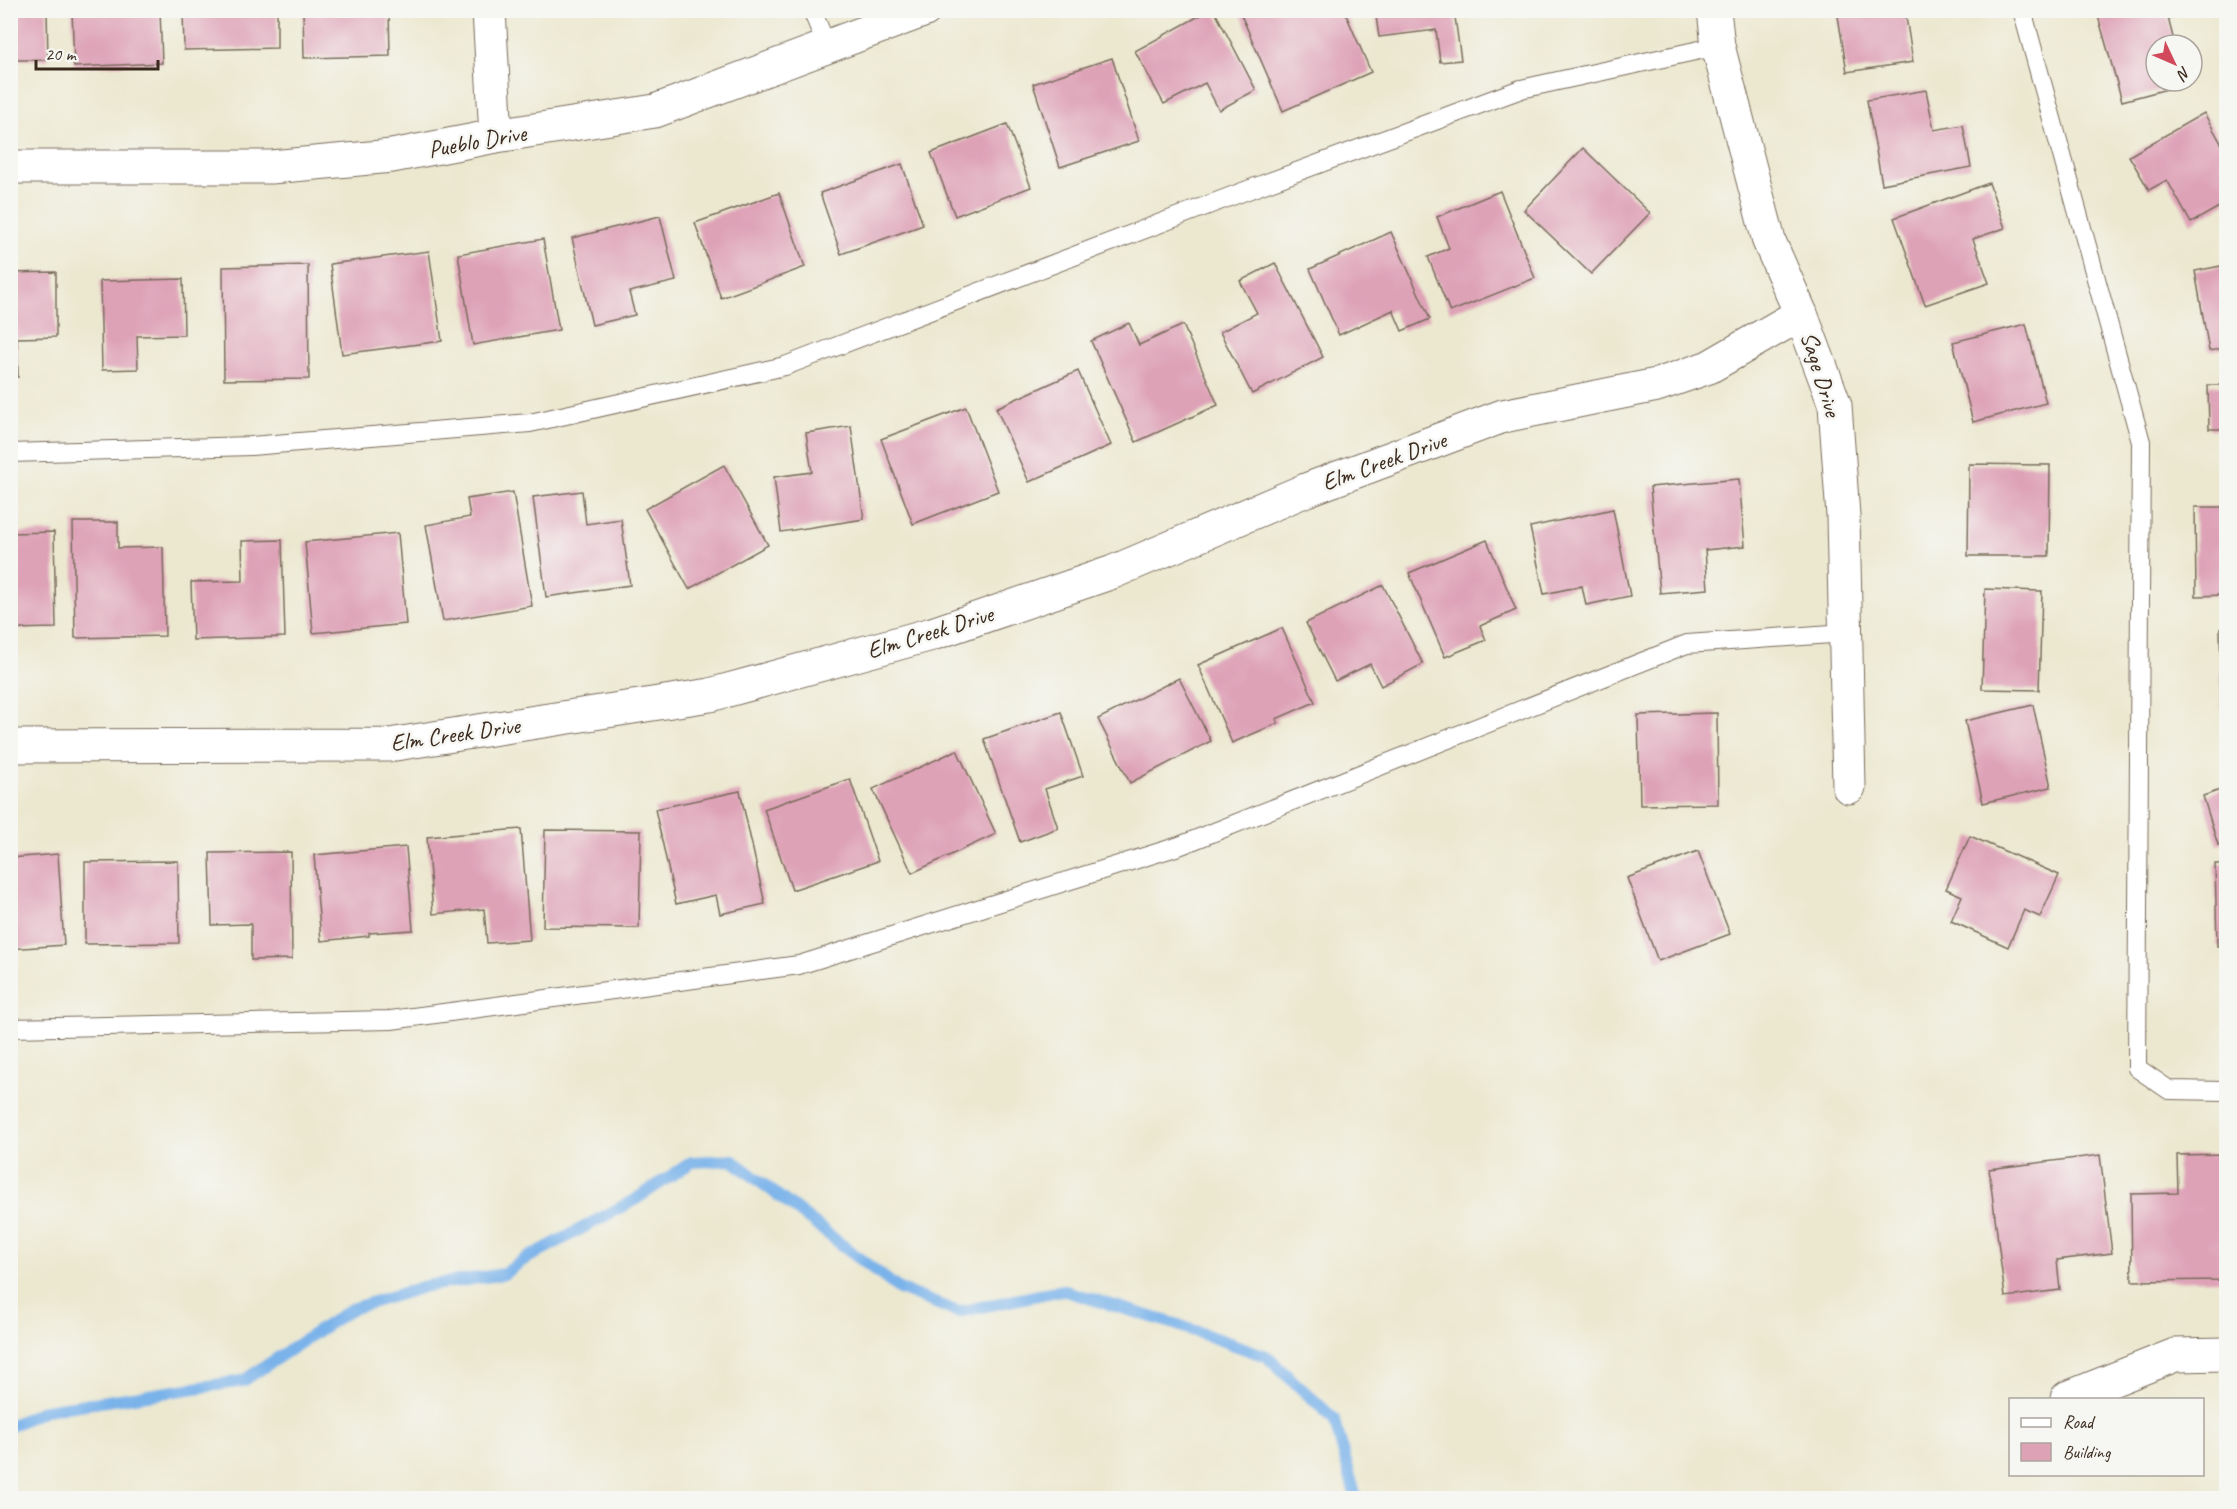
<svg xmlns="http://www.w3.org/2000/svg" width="2237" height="1509" viewBox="0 0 2237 1509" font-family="Caveat,sans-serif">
  <rect width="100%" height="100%" fill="#f6f6f2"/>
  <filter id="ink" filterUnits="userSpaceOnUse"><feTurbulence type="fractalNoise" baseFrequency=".0167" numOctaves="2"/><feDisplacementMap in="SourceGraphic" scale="12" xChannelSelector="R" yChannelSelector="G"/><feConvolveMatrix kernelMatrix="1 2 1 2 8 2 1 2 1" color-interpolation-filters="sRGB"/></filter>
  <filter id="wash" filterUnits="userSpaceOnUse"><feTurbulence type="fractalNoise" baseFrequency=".008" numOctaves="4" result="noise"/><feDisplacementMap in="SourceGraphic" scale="24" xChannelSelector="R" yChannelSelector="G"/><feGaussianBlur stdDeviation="1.35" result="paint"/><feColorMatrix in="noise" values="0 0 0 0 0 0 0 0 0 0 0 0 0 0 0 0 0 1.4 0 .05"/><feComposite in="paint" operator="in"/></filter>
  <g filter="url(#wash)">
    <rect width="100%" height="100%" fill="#ece8d0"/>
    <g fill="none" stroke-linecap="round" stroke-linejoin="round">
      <!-- stream -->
      <path stroke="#7ab3ea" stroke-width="12" d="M10 1426 45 1410 243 1381 351 1309 426 1286 504 1274 522 1261 636 1199 692 1162 732 1160 899 1289 958 1312 1062 1290 1175 1324 1266 1356 1334 1419 1356 1498"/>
    </g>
    <g id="blocks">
      <!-- building -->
      <g fill="#dea2b7">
        <path d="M10 10H47L48 60H10Z"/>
        <path d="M72 10H160L162 63 74 67Z"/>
        <path d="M183 10H277V48L184 50Z"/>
        <path d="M303 10H389L390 56 304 58Z"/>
        <path d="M1210 10H1214L1256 90 1219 110 1205 83 1164 104 1135 51Z"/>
        <path d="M1239 10H1344L1371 72 1283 111Z"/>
        <path d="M1375 10H1454L1461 60 1440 62 1436 30 1379 37Z"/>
        <path d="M1837 10H1905L1913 62 1847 72Z"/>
        <path d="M2118 10H2166L2175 45H2156V81H2185L2186 84 2122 101 2098 16Z"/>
        <path d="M1112 58 1139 141 1060 167 1033 84Z"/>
        <path d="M1926 90 1934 130 1963 125 1971 167 1882 184 1867 100Z"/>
        <path d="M2204 113 2226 152V203L2191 223 2167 180 2149 190 2129 156Z"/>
        <path d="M1007 124 1031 187 955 216 931 153Z"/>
        <path d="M1583 148 1650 213 1591 274 1524 210Z"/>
        <path d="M902 164 923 225 841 254 820 193Z"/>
        <path d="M1989 183 2005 228 1973 239 1989 283 1925 305 1894 218Z"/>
        <path d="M1500 191 1535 278 1450 312 1428 257 1449 248 1437 217Z"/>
        <path d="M779 193 805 267 721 298 695 223Z"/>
        <path d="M660 216 676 281 629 292 635 315 592 325 572 238Z"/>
        <path d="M1391 232 1430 319 1402 331 1393 310 1339 335 1310 269Z"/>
        <path d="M543 239 559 330 473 345 458 254Z"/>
        <path d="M429 251 442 341 342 354 330 264Z"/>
        <path d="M1275 263 1323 357 1252 394 1220 332 1257 313 1240 281Z"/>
        <path d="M308 265 309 379 224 380 223 267Z"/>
        <path d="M2226 265V348L2209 351 2195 271Z"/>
        <path d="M56 272V337L17 338 18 377H10V273Z"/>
        <path d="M183 279 184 335 137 336 138 369 102 370 100 281Z"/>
        <path d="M1129 323 1139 345 1183 325 1218 405 1136 442 1091 341Z"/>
        <path d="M2026 324 2046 403 1973 422 1953 342Z"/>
        <path d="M1078 371 1111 445 1029 482 996 408Z"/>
        <path d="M2208 385H2226V429H2209Z"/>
        <path d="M966 407 998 491 913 524 881 439Z"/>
        <path d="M851 426 864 519 781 532 774 477 812 472 806 433Z"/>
        <path d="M1969 464 2050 465 2049 556H1968Z"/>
        <path d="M724 465 768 545 689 589 645 509Z"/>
        <path d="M1739 479 1745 546 1705 550 1708 589 1660 593 1650 487Z"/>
        <path d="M582 491 586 524 621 519 630 585 546 597 533 497Z"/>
        <path d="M513 492 532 606 443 621 426 525 470 517 467 499Z"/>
        <path d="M2195 507H2226V595L2196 596Z"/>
        <path d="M1613 509 1630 596 1586 605 1582 586 1544 594 1530 527Z"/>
        <path d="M73 522H118V548L163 547 165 636 75 638Z"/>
        <path d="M54 532 56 628 10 629 11 533Z"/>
        <path d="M398 533 406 624 313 633 305 542Z"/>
        <path d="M282 540 285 637 193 640 191 582 243 581 242 541Z"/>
        <path d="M1487 540 1516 610 1480 626 1486 640 1445 657 1409 573Z"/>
        <path d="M1383 585 1423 664 1381 686 1370 664 1335 681 1306 623Z"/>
        <path d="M1985 589 2042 591 2039 690 1982 689Z"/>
        <path d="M1282 628 1315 702 1276 719 1278 723 1232 743 1198 665Z"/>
        <path d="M2220 629H2226V709H2222Z"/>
        <path d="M1179 678 1211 741 1130 783 1098 719Z"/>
        <path d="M2033 705 2051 787 1983 803 1965 721Z"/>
        <path d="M1061 712 1083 776 1045 789 1058 828 1020 842 984 739Z"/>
        <path d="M1717 713 1718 804 1640 805 1638 715Z"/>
        <path d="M957 750 996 834 912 873 873 789Z"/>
        <path d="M850 779 878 861 792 890 764 809Z"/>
        <path d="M2226 788V843L2218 845 2203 796Z"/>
        <path d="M740 791 765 904 720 914 716 895 676 904 655 809Z"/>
        <path d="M521 829 530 940 487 943 484 909 433 914 427 837Z"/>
        <path d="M545 830 641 831 639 928 543 927Z"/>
        <path d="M1970 836 2059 875 2040 917 2024 910 2008 947 1951 921 1962 896 1946 889Z"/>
        <path d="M406 847 413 930 369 933V936L321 941 314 855Z"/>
        <path d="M1698 851 1730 934 1658 961 1627 878Z"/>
        <path d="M291 852 292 959 251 960V924L212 925 210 853Z"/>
        <path d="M58 854 64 945 10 949V858Z"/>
        <path d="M178 861 179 943 85 944V862Z"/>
        <path d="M2215 864H2226V946H2217Z"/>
        <path d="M2226 1154V1280L2132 1281 2131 1194 2178 1193 2177 1155Z"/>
        <path d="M2100 1155 2112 1253 2057 1260 2060 1290 2005 1297 1989 1169Z"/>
      </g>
    </g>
  </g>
  <g filter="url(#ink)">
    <use href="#blocks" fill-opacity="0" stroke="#796c5c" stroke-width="1.5"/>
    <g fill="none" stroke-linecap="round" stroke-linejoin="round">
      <defs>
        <g id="lane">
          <path d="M812 10 827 47"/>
          <path d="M2022 10 2141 442 2137 1068 2169 1090 2226 1091"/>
          <path d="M10 453 251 446 530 423 785 366 1245 191 1521 89 1718 46"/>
          <path d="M10 1028 391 1020 799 965 1179 846 1687 644 1846 633"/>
        </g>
        <g id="street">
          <path d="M489 10 496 136"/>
          <path d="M1714 10 1718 46 1769 241 1801 314 1835 405 1843 516 1849 787"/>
          <path d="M10 167H271L392 156 496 136 655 111 925 10"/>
          <path d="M10 746 389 745 710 695 932 634 1113 572 1306 490 1503 416 1657 385 1709 367 1801 314"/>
          <path d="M2067 1398 2175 1355 2226 1354"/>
        </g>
      </defs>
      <!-- lane casing -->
      <use href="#lane" stroke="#796c5c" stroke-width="20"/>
      <!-- street casing -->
      <use href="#street" stroke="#796c5c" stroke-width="35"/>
      <!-- lane -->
      <use href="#lane" stroke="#fff" stroke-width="18"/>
      <!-- street -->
      <use href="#street" stroke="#fff" stroke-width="33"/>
    </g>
  </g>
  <g text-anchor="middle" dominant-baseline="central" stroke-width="5" stroke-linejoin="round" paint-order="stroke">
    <!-- street labels -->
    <g font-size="24" fill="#3b2a1e" stroke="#f6f6f2">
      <text transform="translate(477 141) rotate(-10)">Pueblo Drive</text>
      <text transform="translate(1821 374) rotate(73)">Sage Drive</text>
      <text transform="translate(1384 461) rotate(-20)">Elm Creek Drive</text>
      <text transform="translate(930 632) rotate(-17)">Elm Creek Drive</text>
      <text transform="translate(455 734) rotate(-8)">Elm Creek Drive</text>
    </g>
  </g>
  <!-- margin -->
  <rect width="2237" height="1509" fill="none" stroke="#f6f6f2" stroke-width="36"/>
  <!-- legend -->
  <rect x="2009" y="1398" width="195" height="78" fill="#f6f6f2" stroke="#aba49d" stroke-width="1.5"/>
  <rect x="2021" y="1418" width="30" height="9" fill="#ffffff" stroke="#aba49d" stroke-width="1.5"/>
  <text x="2063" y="1428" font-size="18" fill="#3b2a1e">Road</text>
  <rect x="2021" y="1443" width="30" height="18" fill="#dea2b7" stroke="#aba49d" stroke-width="1.5"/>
  <text x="2063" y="1458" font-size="18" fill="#3b2a1e">Building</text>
  <!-- north arrow -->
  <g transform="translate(2174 63) rotate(134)"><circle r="28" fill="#f6f6f2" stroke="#aba49d" stroke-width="1.5"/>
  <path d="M0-4.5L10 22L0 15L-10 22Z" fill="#d1495b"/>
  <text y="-9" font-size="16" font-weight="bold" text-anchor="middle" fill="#3b2a1e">N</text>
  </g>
  <!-- scale -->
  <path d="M36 60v9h122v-9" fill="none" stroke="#3b2a1e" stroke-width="3"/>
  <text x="45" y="60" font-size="18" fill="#3b2a1e" stroke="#f6f6f2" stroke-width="4.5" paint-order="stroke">20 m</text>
</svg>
